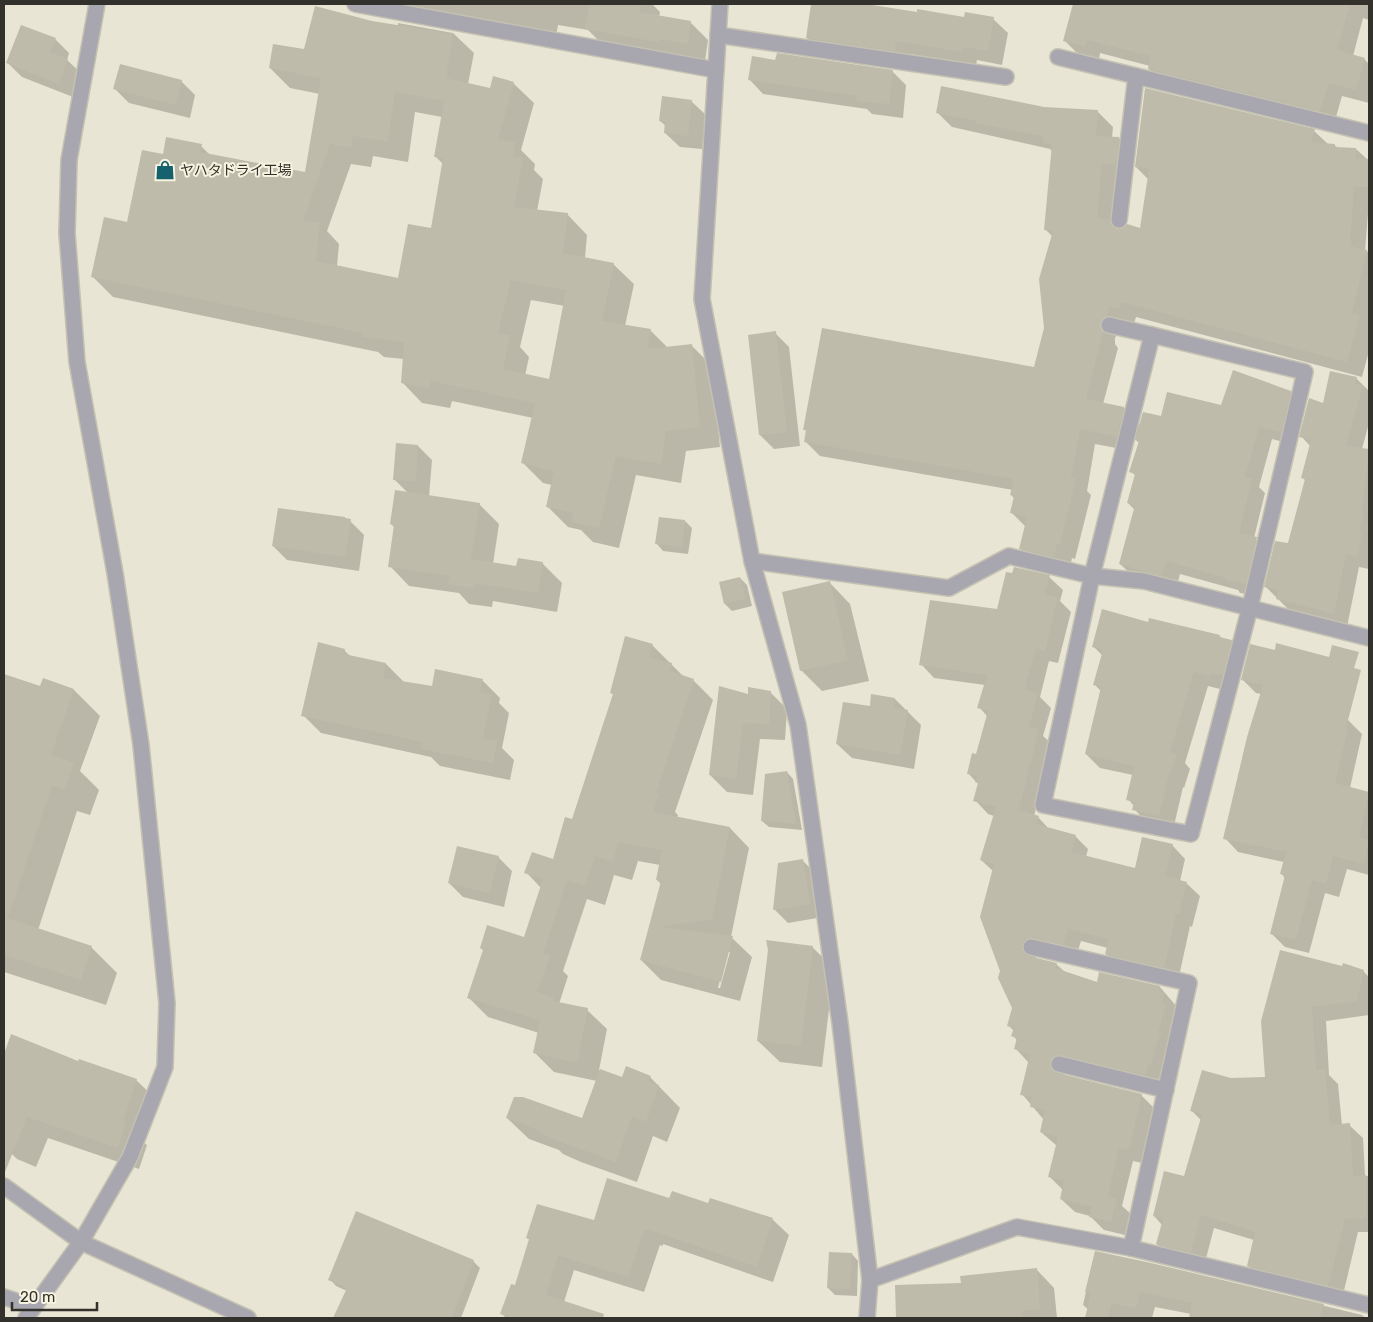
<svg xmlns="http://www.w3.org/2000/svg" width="1373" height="1322" viewBox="0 0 1373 1322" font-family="Rubik,'Noto Sans JP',sans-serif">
  <rect width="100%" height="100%" fill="#e9e5d4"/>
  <!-- shadow -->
  <g fill="#0003" fill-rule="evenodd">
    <path d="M403 4H652L660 12 659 17 690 22 708 40 705 61 604 46 588 30 558 25 556 36 420 20Z"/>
    <path d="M812 4H861L918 13 965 18 993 19 1008 33 1002 65 977 60 976 65 910 54 909 65 821 52 807 38Z"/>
    <path d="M1074 4H1144L1158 7 1159 4H1369V20L1363 18 1353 56 1364 59 1369 64V103L1342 96 1334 124 1163 83 1149 69 1150 66 1100 53 1099 60 1078 54 1064 40Z"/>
    <path d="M372 22 398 26V23L453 33 474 53 468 84 491 89 513 83 534 103 521 150 535 164 534 170 543 179 537 211 567 214 587 235 585 258 613 264 634 284 625 326 650 330 668 348 692 346 712 366 720 447 686 451 681 483 636 475 619 548 593 542 581 530 568 527 547 506 552 485 543 483 523 463 533 418 452 401 450 408 422 403 402 382 404 359 384 357 378 352 113 297 92 276 128 223 164 155 201 146 211 156 306 173 320 94 290 88 270 68 305 51ZM415 112 442 117 435 156 443 164 432 230 399 279 337 266 339 244 327 231 351 164 371 167 373 156 408 162ZM531 300 565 306 550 381 525 376 529 357 520 347Z"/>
    <path d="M55 39 69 53 67 60 82 74 73 97 22 77 8 63Z"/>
    <path d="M776 62 892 71 906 85 903 118 872 114 867 109 763 94 749 79Z"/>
    <path d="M181 81 195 95 190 118 129 103 115 89Z"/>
    <path d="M691 101 706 115 702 149 680 147 665 133 666 126 660 121Z"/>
    <path d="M1044 108 1098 112 1113 127 1112 138H1119L1134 154 1117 178 1113 225 1119 231 1142 229 1149 180 1136 167 1314 131 1328 144 1334 145 1338 148 1356 149 1369 161V201L1365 251 1369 252V317L1368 324 1369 326V351L1362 377 1136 317 1134 323 1124 321 1122 331 1118 333 1115 338V344L1118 348 1103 404 1124 408 1140 425 1162 418 1290 392 1304 406 1295 445 1272 439 1259 487 1265 493 1254 538 1270 552 1259 596 1240 593 1238 590 1180 574 1176 589 1134 577 1120 564 1135 510 1128 503 1136 476 1131 471 1139 443 1135 439 1132 451 1095 444 1087 491 1091 495 1075 559 1072 558 1069 572 1035 563 1020 548 1026 527 1012 513 1015 499 1011 495 1013 490 820 456 805 441 807 432 805 430 1035 368 1045 328 1053 237 1045 229 1052 151 1050 149 952 127 937 112Z"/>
    <path d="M775 333 789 347 800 446 774 449 760 435Z"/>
    <path d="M1356 378 1369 391V423L1362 449 1369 450V569L1359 567 1347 627 1291 612 1266 587 1288 544 1306 481 1303 478 1311 447 1301 436 1324 405Z"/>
    <path d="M418 446 432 460 429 497 479 504 499 524 493 564 517 568 542 563 562 583 557 612 493 601 492 607 469 604 459 593 409 586 390 566 395 528 391 524 408 493 394 479Z"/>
    <path d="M350 521 364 535 359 571 287 560 273 546Z"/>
    <path d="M685 521 692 528 688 554 663 551 657 544Z"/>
    <path d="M1049 577 1063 590 1060 601 1071 612 1058 663 1049 661 1040 697 1051 708 1043 736 1052 744 1034 816 1038 817 1049 829 1075 836 1088 849 1086 857 1136 869 1172 845 1185 859 1180 881 1186 883 1200 896 1192 927 1190 926 1178 981 1120 967 1106 954 1108 948 1081 941 1076 957 1038 954 1035 959 1056 964 1065 972 1097 983 1160 987 1177 1007 1159 1088 1066 1070 1063 1076 1141 1095 1154 1108 1142 1163 1133 1161 1122 1206 1130 1213 1125 1235 1104 1230 1090 1216 1075 1212 1061 1199 1063 1190 1050 1177 1057 1146 1041 1132 1044 1120 1022 1094 1029 1063 1015 1048 1017 1040 1013 1036 1014 1031 1009 1026 1013 1008 1002 971 993 871 981 860 994 816 988 814 975 800 979 785 968 773 977 755 987 716 979 707 985 685 934 678 921 664Z"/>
    <path d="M740 578 747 585 752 606 732 611 725 604Z"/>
    <path d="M829 582 850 604 869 681 822 691 801 670Z"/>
    <path d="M1149 624 1219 636 1222 638 1231 641 1245 655 1237 689 1225 686 1224 690 1208 686 1185 763 1190 769 1184 788 1183 787 1173 830 1148 823 1134 809V806L1128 799 1133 775 1100 768 1086 754 1102 692 1095 685 1103 656 1093 646Z"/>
    <path d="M652 645 685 678 693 680 713 700 675 812 678 815 677 818 730 828 749 848 731 937 752 957 740 1001 661 980 641 960 661 884 657 880 660 865 638 861 632 880 614 875 605 905 587 899 563 971 568 976 559 1004 587 1010 607 1029 599 1070 623 1079 650 1077 680 1108 667 1142 653 1136 637 1182 581 1162 563 1154 559 1150 529 1139 507 1118 583 1120 597 1081 554 1072 534 1052 539 1033 488 1017 468 997 484 951 481 948 525 939 541 888 526 872 553 861 573 820 614 695 611 693ZM727 952H730L720 988H718Z"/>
    <path d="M1251 645 1348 720 1362 734 1350 788 1369 793V875L1347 869 1339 897 1325 893 1309 953 1285 947 1271 933 1285 878 1281 873 1284 862 1238 852 1225 838 1261 694 1256 693 1242 679Z"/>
    <path d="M344 650 351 657 386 664 404 682 433 688 482 680 500 698 499 703 509 713 502 748 514 760 510 780 440 766 431 757 321 733 303 715Z"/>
    <path d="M4 675 40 688 44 679 74 690 100 716 80 771 99 790 90 815 77 811 38 930 91 947 117 973 106 1005 4 972Z"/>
    <path d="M770 692 787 709 785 740 760 739 753 795 727 792 710 775 749 696Z"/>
    <path d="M895 699 921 725 914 769 852 758 837 744Z"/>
    <path d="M787 772 793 779 802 830 769 827 762 821Z"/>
    <path d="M498 857 512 871 504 907 463 897 449 883Z"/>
    <path d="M803 861 817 875 823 917 788 923 774 909Z"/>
    <path d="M812 947 834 968 822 1067 780 1062 758 1041Z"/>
    <path d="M1363 971 1369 977V1015L1326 1021 1329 1075 1338 1084 1342 1125H1349L1363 1138 1365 1176H1369V1232H1358L1342 1299 1262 1279 1248 1266 1254 1240 1214 1228 1204 1266 1171 1258 1157 1244 1162 1225 1154 1216 1185 1177 1201 1120 1191 1110 1231 1080 1266 1078 1263 1021Z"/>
    <path d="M12 1035 79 1062 136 1080 158 1101 144 1143 147 1145 139 1169 48 1138 36 1167 17 1159 4 1146V1119L10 1104 4 1098V1058Z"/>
    <path d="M711 1199 773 1220 789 1235 773 1282 663 1244V1246L660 1245 644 1292 574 1270 564 1302 585 1309 594 1318H506L502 1314 515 1287 530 1240 527 1238 594 1222 670 1200 709 1205Z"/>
    <path d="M1095 1252 1151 1264 1362 1315 1365 1318H1190L1191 1314 1155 1307 1152 1318H1087L1089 1310 1083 1305Z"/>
    <path d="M852 1254 858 1261 857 1296 835 1295 828 1288Z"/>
    <path d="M473 1261 480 1268 461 1318H335L347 1291 336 1286 330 1279Z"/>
    <path d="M1037 1270 1054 1288 1057 1318H897L896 1286 962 1284Z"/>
  </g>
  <!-- building -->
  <g fill="#bebbaa" fill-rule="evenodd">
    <path d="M589 4H641L639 12 691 21 688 44 659 39 658 42 585 29Z"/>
    <path d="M811 4H866L917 12V9L964 17 965 12 994 17 988 51 963 47 962 52 896 41 895 51 806 38Z"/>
    <path d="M1073 4H1350L1337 50 1365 58 1356 90 1329 83 1320 111 1148 69 1150 56 1087 40 1085 47 1063 41Z"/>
    <path d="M315 6 372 21 453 34 446 78 490 88 493 76 514 82 498 140 515 142 513 156 523 158 514 207 568 213 563 253 614 263 602 321 651 329 647 349 692 344 700 427 666 431 661 464 616 456 599 528 571 522 574 513 546 507 554 471 521 463 535 403 431 381 430 388 401 383 404 342 362 337 363 333 91 277 104 217 127 222 142 150 163 154 166 137 202 144 200 152 305 172 321 78 269 68 273 44 304 49ZM395 92 444 101 434 157 443 158 431 228 408 224 398 278 316 261 320 223 303 221 330 144 351 148 353 136 388 142ZM511 280 566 290 549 379 503 369 510 335 498 333Z"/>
    <path d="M21 25 56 38 50 52 68 59 59 84 6 63Z"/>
    <path d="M777 53 893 70 889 104 856 101 857 96 748 80 752 56 775 60Z"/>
    <path d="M120 64 182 80 176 105 113 89Z"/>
    <path d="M941 86 1044 107 1098 110 1096 136 1119 137 1116 165 1102 163 1097 217 1110 220 1113 227 1117 229 1123 228 1127 224 1140 228 1149 169 1135 167 1145 88 1315 129 1311 142 1335 144V147L1356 148V159H1369V187H1354L1350 246 1367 250 1352 313 1360 315 1347 362 1121 302 1119 309 1109 306 1107 316 1103 318 1100 322V327L1103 332 1086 399 1124 407 1117 437 1080 429 1071 478 1076 479 1060 544H1057L1054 557 1019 549 1027 517 1010 513 1014 496 1010 495 1014 479 804 442 806 430H803L822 328 1034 367 1044 328 1039 279 1053 231 1044 230 1052 144 1043 143V136L975 123 976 121 936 113Z"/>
    <path d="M662 96 692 100 688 136 664 133 665 122 659 121Z"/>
    <path d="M776 331 787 432 759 435 748 335Z"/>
    <path d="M1233 370 1291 391 1281 432 1259 427 1245 477 1252 478 1239 533 1257 537 1246 584 1226 580V578L1166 561 1162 576 1119 564 1135 505 1127 503 1135 474 1129 472 1139 441 1135 440 1143 412 1161 416 1167 392 1221 405Z"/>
    <path d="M1330 371 1357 377 1355 384 1363 386 1346 446 1369 449 1362 512H1364L1359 533 1362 534 1358 557 1346 554 1334 614 1276 599 1278 590 1264 587 1275 541 1288 543 1305 479 1301 478 1311 440 1299 437 1309 398 1323 403Z"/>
    <path d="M396 443 418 445 416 481 393 480Z"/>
    <path d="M395 490 480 503 471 559 516 566 518 558 543 562 538 593 474 583 473 588 448 584 450 576 388 567 394 525 390 524Z"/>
    <path d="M278 508 345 517V518L351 519 345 557 272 546Z"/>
    <path d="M659 517 685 520 682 547 655 544Z"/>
    <path d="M1014 567 1050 575 1045 594 1058 597 1045 651 1036 648 1025 689 1038 693 1029 727 1039 729 1019 810 1039 816 1036 824 1076 835 1071 852 1135 868 1142 837 1173 844 1165 876 1187 882 1179 914H1176L1164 968 1105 954 1109 939 1068 929 1063 945 1033 938 1024 940 1022 945 1024 954 1028 956 1057 963 1055 968 1097 982 1099 972 1160 986 1159 991 1164 992 1162 1003 1166 1004 1158 1033H1160L1151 1065 1148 1064 1146 1075 1061 1055 1053 1057 1050 1062 1052 1070 1057 1073 1142 1094 1129 1150 1119 1148 1108 1196 1117 1199 1111 1222 1089 1217 1092 1207 1060 1199 1064 1181 1048 1177 1058 1137 1040 1132 1045 1110 1030 1107 1032 1097 1020 1095 1030 1054 1014 1049 1017 1038 1011 1036 1014 1028 1007 1026 1012 1008 998 978 1000 971 980 917 994 864 980 860 996 807 973 801 978 783 975 782 977 776 967 774 972 753 976 754 988 711 977 708 987 675 919 665 930 600 997 609 1006 572 1012 573Z"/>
    <path d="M740 577 746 599 724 604 719 582Z"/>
    <path d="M830 581 848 660 800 671 782 592Z"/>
    <path d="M1102 609 1148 622 1149 618 1220 635 1219 637 1232 640 1223 675 1211 673 1210 676 1194 672 1170 752 1177 754 1170 775 1169 774 1159 816 1132 810 1134 802 1126 800 1134 766 1085 754 1101 687 1093 685 1103 650 1092 647Z"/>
    <path d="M625 636 653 644 649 657 672 663 670 671 694 679 656 793 659 794 653 812 730 827 712 919 660 927 733 936 721 982 640 960 661 881 656 880 662 850 618 842 613 862 595 856 585 886 567 880 543 954 550 956 537 992 554 998 553 1001 588 1008 577 1063 533 1053 540 1020 467 998 483 950 480 948 487 925 524 937 543 879 524 873 532 852 553 859 565 817 572 819 613 694 610 693Z"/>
    <path d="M318 642 345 649 344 654 386 663 383 678 432 686 435 669 483 679 480 692 492 694 483 739 497 741 493 763 421 749 423 742 301 716Z"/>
    <path d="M1276 643 1329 657 1332 645 1359 652 1354 668 1361 670 1346 728H1348L1335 783 1369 792 1359 837 1369 840 1364 864 1333 856 1326 884 1312 880 1296 940 1270 934 1285 875 1280 874 1286 852 1223 839 1247 737 1263 685 1241 680 1250 644 1275 650Z"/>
    <path d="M4 674 40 686 43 678 74 689 51 755 74 763 64 790 52 785 8 917H4Z"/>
    <path d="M719 686 748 694V687L771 691 769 724 743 723 736 779 709 775Z"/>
    <path d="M871 694 895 698 894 708 908 710 900 755 836 744 843 702 870 706Z"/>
    <path d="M787 771 796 824 761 821 765 774Z"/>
    <path d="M457 846 499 856 490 893 448 883Z"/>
    <path d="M803 859 810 904 773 910 778 863Z"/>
    <path d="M4 917 92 946 81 980 4 955Z"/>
    <path d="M766 940 813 946 801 1046 757 1041 768 950Z"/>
    <path d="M1280 950 1342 966 1343 963 1364 970 1357 1001 1312 1007 1316 1070 1325 1069 1330 1125 1350 1123 1353 1176 1366 1175V1218L1345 1219 1328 1286 1247 1266 1255 1232 1201 1215 1191 1253 1156 1244 1163 1219 1153 1216 1164 1171 1184 1176 1202 1114 1190 1111 1202 1070 1231 1078 1265 1077 1261 1021Z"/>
    <path d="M11 1034 78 1061 79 1059 137 1079 123 1122 126 1123 118 1148 27 1117 5 1172H4V1054Z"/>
    <path d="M626 1066 651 1076 648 1082 659 1085 646 1122 632 1116 616 1162 558 1141 541 1133V1131L506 1118 514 1097H523L582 1118 600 1069 622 1077Z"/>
    <path d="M607 1178 669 1198 672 1191 708 1203 710 1198 773 1218 757 1267 647 1229V1231L644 1230 628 1277 558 1255 546 1295 604 1314 603 1318H513L500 1314 511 1284 515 1285 529 1239 526 1238 537 1204 594 1220Z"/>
    <path d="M356 1211 474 1260 452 1318H333L347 1288 328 1280Z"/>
    <path d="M1095 1251 1151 1263 1324 1304 1320 1318H1189L1192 1303 1140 1292 1136 1308 1112 1303 1108 1318H1085L1091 1293 1085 1292Z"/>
    <path d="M829 1252 852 1253 850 1289 827 1288Z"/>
    <path d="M1037 1268 1040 1309 1022 1311 1023 1318H896L895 1285 961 1283 960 1276Z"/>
  </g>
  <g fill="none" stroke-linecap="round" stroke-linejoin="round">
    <defs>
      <g id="minor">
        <path d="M355 4 716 70"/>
        <path d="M720 4 702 299 752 561 798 725 840 1023 870 1280 867 1318"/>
        <path d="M718 35 1006 77"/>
        <path d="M1058 57 1136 76"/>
        <path d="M1119 220 1136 76 1369 133"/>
        <path d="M1109 325 1152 335"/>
        <path d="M1152 335 1305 372 1250 607 1191 834 1043 805 1092 576Z"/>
        <path d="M752 561 949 588 1009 556 1092 576 1144 581 1369 638"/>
        <path d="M1031 947 1189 983 1131 1248"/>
        <path d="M1059 1064 1166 1090"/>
        <path d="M4 1186 81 1242 248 1318"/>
        <path d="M870 1280 1017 1227 1131 1248 1369 1305"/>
        <path d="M4 1297 34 1307"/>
        <path d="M26 1318 81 1242 130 1157 165 1067 167 1003 141 745 115 573 77 362 67 233 69 160 97 4"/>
      </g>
    </defs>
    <!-- minor casing -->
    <use href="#minor" stroke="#c5c1b2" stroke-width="18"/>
    <!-- minor -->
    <use href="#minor" stroke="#a8a7af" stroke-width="15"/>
  </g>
  <!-- icons -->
  <defs>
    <symbol id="shop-bare" viewBox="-9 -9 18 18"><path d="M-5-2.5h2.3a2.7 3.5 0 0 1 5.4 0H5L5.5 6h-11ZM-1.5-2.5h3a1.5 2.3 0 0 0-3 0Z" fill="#15616d" stroke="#f6f3e1" stroke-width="2.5" paint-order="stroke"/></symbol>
  </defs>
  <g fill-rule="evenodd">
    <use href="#shop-bare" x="151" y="156" width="28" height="28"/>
  </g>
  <g text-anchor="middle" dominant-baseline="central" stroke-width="4" stroke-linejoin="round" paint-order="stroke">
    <!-- poi labels -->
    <g font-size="14" fill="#33312b" stroke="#f6f3e1" text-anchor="start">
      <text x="180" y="170">ヤハタドライ工場</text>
    </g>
  </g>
  <!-- border -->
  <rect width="1373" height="1322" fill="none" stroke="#33312b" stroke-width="10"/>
  <!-- scale -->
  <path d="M12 1302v8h85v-8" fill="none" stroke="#33312b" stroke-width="2.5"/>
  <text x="20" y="1302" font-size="15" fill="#33312b" stroke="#f6f3e1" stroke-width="4" paint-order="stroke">20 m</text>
</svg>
